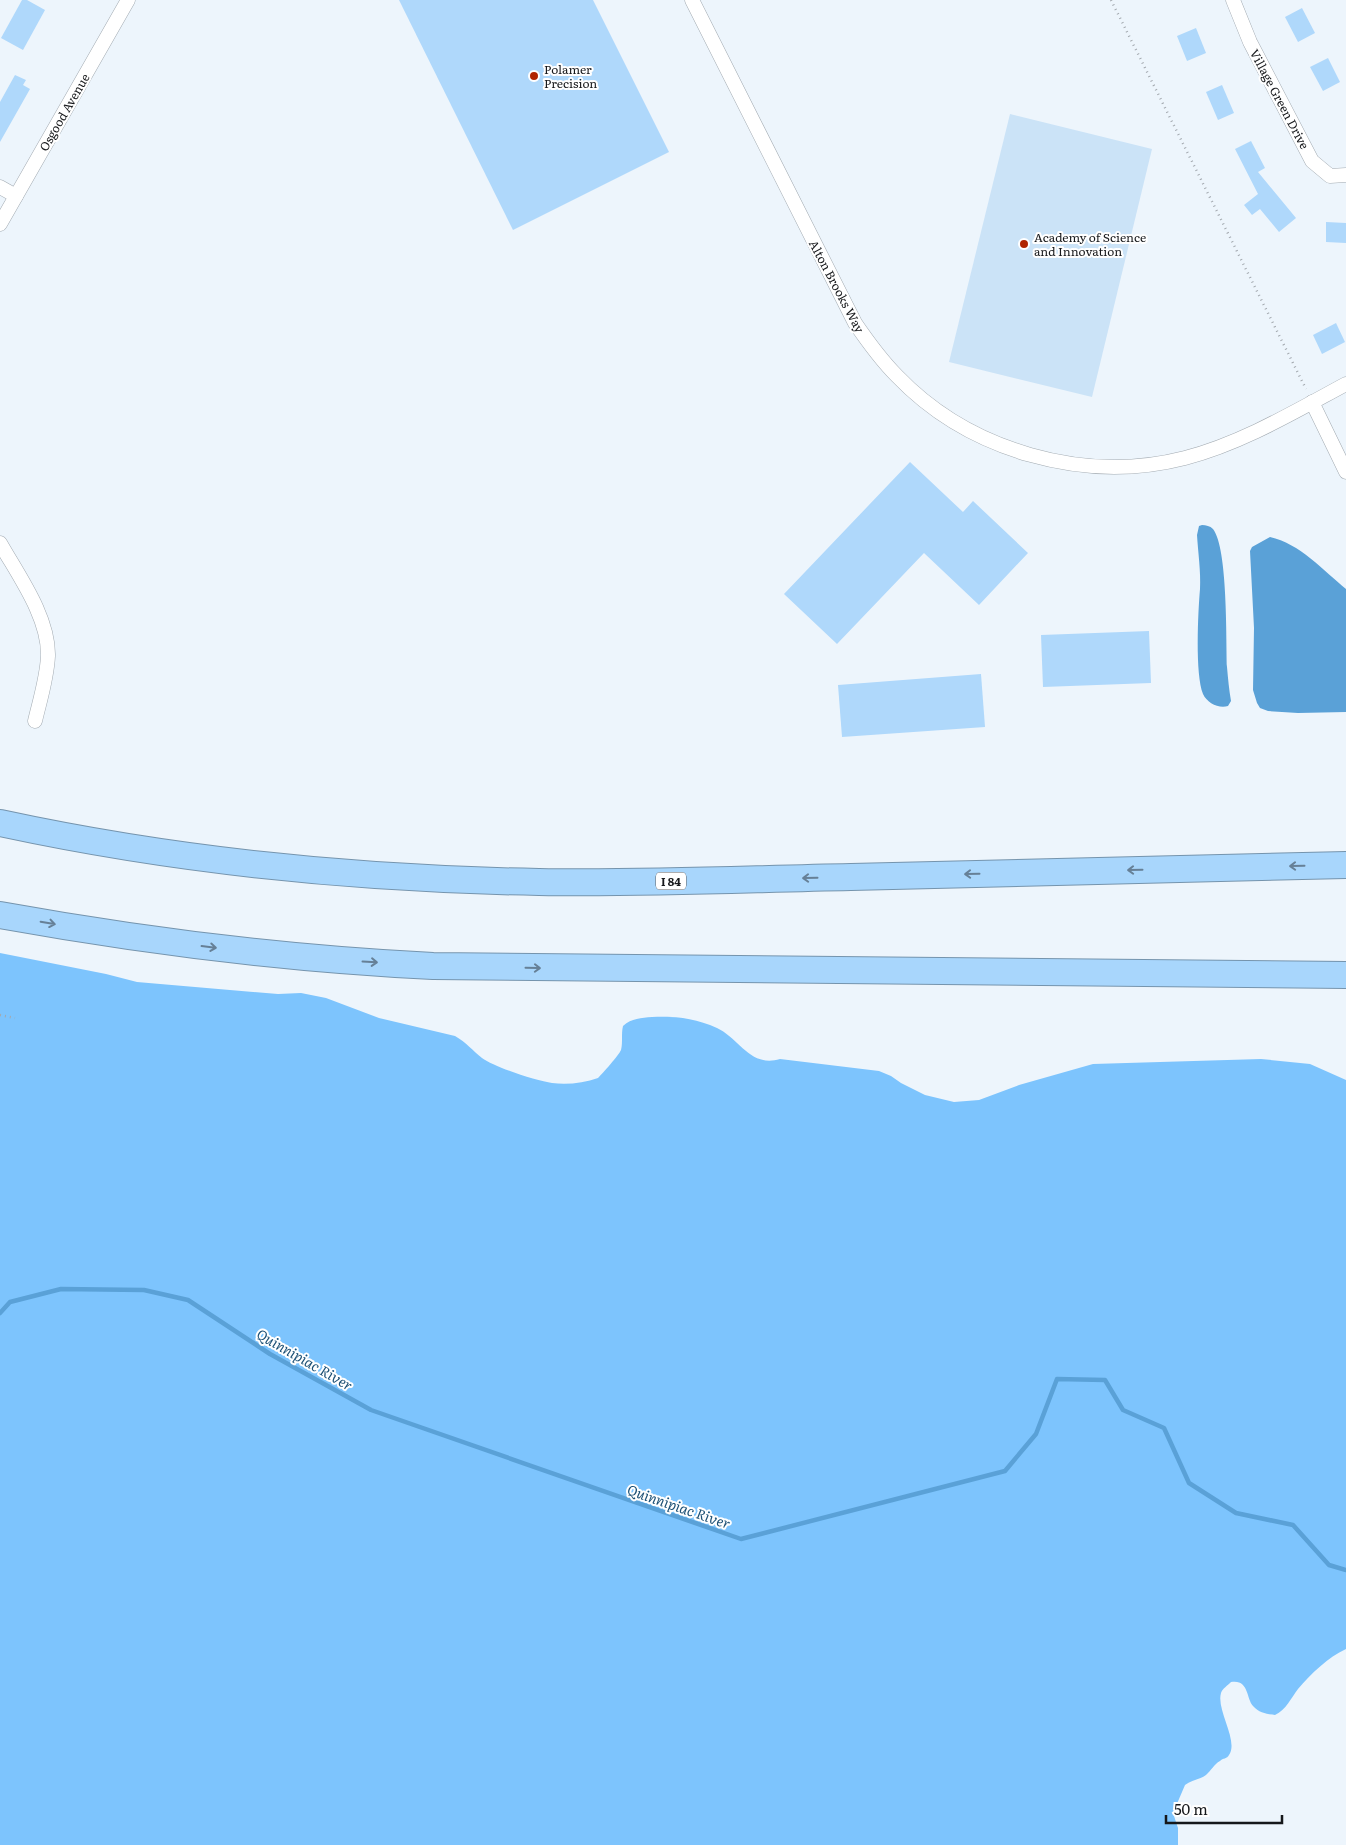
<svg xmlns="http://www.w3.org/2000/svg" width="1346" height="1845" viewBox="0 0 1346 1845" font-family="Literata,serif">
  <rect width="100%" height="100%" fill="#edf5fc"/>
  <!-- green -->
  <path fill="#cbe3f7" d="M1010 114 1152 149 1092 397 949 362Z"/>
  <!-- forest -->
  <path fill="#7dc4fd" d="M0 953 106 974 137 982 278 994 301 993 326 998 379 1018 455 1036C466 1042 473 1051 482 1058 494 1067 537 1081 552 1083 567 1085 584 1083 598 1078 603 1073 619 1055 621 1050 623 1042 621 1034 623 1026 632 1018 641 1018 652 1017 675 1016 695 1018 717 1028 739 1038 750 1068 780 1059L879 1071 891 1076 901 1083 925 1095 954 1102 979 1100 1019 1085 1093 1064 1261 1059 1310 1064 1346 1080V1649C1328 1657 1311 1674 1298 1689 1291 1698 1286 1710 1275 1715 1267 1714 1259 1713 1253 1706 1246 1698 1249 1679 1231 1682 1228 1685 1222 1689 1221 1693 1216 1710 1239 1741 1229 1755 1227 1759 1223 1758 1220 1761 1214 1764 1211 1771 1206 1775 1199 1780 1191 1780 1185 1785L1173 1813 1178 1828V1845H0Z"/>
  <!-- water -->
  <g fill="#5aa1d7">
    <path d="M1202 525C1206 525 1210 526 1213 529 1228 548 1226 640 1227 667 1228 678 1229 690 1231 701L1228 706C1219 709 1207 703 1203 694 1195 674 1198 612 1200 589 1201 572 1198 552 1197 535L1199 526Z"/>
    <path d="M1270 537C1299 543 1324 571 1346 589V712L1298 713 1268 711 1260 708 1257 703 1253 690 1254 628 1250 551 1252 547Z"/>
  </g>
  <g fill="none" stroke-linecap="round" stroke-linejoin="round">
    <!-- stream -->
    <path stroke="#5aa1d7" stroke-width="4.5" d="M0 1313 10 1302 61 1289 144 1290 188 1300 270 1354 371 1410 741 1539 1005 1471 1036 1434 1057 1379 1105 1380 1123 1410 1164 1428 1189 1483 1236 1513 1293 1525 1329 1565 1346 1570"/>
  </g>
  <!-- building -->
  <g fill="#afd8fb">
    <path d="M22 0H27L45 10 23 50 1 38Z"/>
    <path d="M399 0H593L669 152 513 230Z"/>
    <path d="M1302 8 1315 33 1298 42 1285 17Z"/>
    <path d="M1196 28 1206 53 1187 61 1177 36Z"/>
    <path d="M1328 58 1340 82 1323 91 1310 67Z"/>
    <path d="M15 75 26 80 23 85 30 89 0 142V102Z"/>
    <path d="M1222 85 1234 113 1218 120 1206 92Z"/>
    <path d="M1251 141 1265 168 1258 172 1296 218 1279 232 1260 209 1252 215 1244 205 1258 194 1235 149Z"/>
    <path d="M1326 222 1346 223V243L1326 242Z"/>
    <path d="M1336 323 1345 342 1322 354 1313 335Z"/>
    <path d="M910 462 963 512 973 501 1028 553 979 605 924 553 837 644 784 594Z"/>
    <path d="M1149 631 1151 683 1043 687 1041 635Z"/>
    <path d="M981 674 985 727 842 737 838 685Z"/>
  </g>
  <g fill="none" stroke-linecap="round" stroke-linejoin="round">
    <defs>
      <g id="minor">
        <path d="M692 0 855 323C868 342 881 360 897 376 969 451 1084 484 1185 458 1242 443 1294 412 1346 384"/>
        <path d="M1233 0 1250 42 1312 161 1330 176 1346 175"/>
        <path d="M0 187 16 196"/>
        <path d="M0 224 128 0"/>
        <path d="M1312 402 1346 472"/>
        <path d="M0 543C18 575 49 617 48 656 47 678 40 700 35 721"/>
      </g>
      <g id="motorway">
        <path d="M0 823C176 861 359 879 539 882 643 884 747 879 851 877 1016 873 1181 869 1346 865"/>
        <path d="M0 915C144 941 288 959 433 966L1346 975"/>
      </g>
    </defs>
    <!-- minor casing -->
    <use href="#minor" stroke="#a2aab1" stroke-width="15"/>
    <!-- motorway casing -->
    <use href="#motorway" stroke="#7594ad" stroke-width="28"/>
    <!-- path -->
    <g stroke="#a3a9af" stroke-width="2.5" stroke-dasharray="1 4" stroke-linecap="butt">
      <path d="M1111 0 1306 389"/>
      <path d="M0 1015 15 1018"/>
    </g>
    <!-- minor -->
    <use href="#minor" stroke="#fff" stroke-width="14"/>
    <!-- motorway -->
    <use href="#motorway" stroke="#a8d6fc" stroke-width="26"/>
  </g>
  <!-- one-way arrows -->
  <defs><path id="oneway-shaft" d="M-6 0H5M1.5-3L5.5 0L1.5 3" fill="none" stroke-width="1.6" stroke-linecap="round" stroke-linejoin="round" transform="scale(1.25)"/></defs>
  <g stroke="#668097">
    <use href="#oneway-shaft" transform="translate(1297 866) rotate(179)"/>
    <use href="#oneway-shaft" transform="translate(1135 870) rotate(179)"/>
    <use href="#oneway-shaft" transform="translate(972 874) rotate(179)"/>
    <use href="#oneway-shaft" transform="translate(810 878) rotate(179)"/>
    <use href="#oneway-shaft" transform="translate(48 923) rotate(10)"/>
    <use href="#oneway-shaft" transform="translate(209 947) rotate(7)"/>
    <use href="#oneway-shaft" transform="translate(370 962) rotate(3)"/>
    <use href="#oneway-shaft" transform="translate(533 968) rotate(1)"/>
  </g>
  <!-- markers -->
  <g fill="#b02400" stroke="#fff" stroke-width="2">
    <circle cx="534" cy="76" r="5"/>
    <circle cx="1024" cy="244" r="5"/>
  </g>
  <g text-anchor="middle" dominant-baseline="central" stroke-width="4" stroke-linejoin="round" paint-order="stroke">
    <!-- shield labels -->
    <rect fill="#fff" stroke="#5c5d5f" stroke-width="1" x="656" y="872.5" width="30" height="17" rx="4"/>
    <g font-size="11" font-weight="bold" fill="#16181b">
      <text x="671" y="881">I 84</text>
    </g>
    <!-- poi labels -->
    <g font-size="12" fill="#16181b" stroke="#fff" text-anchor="start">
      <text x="544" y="69">Polamer<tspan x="544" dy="14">Precision</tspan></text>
      <text x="1034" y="237">Academy of Science<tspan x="1034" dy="14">and Innovation</tspan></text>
    </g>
    <!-- street labels -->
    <g font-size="12" fill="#16181b" stroke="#fff">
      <text transform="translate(1280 99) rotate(62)">Village Green Drive</text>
      <text transform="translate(64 112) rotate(-60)">Osgood Avenue</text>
      <text transform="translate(837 286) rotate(62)">Alton Brooks Way</text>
    </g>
    <!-- water labels -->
    <g font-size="14" font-style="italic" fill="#1c5075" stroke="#fff">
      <text transform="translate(305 1359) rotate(30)">Quinnipiac River</text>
      <text transform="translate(679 1506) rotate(19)">Quinnipiac River</text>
    </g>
  </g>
  <!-- scale -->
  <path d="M1166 1815v8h116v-8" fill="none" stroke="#16181b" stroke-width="2.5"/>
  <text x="1174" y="1815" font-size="15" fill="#16181b" stroke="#ffffff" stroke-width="4" paint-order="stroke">50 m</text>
</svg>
